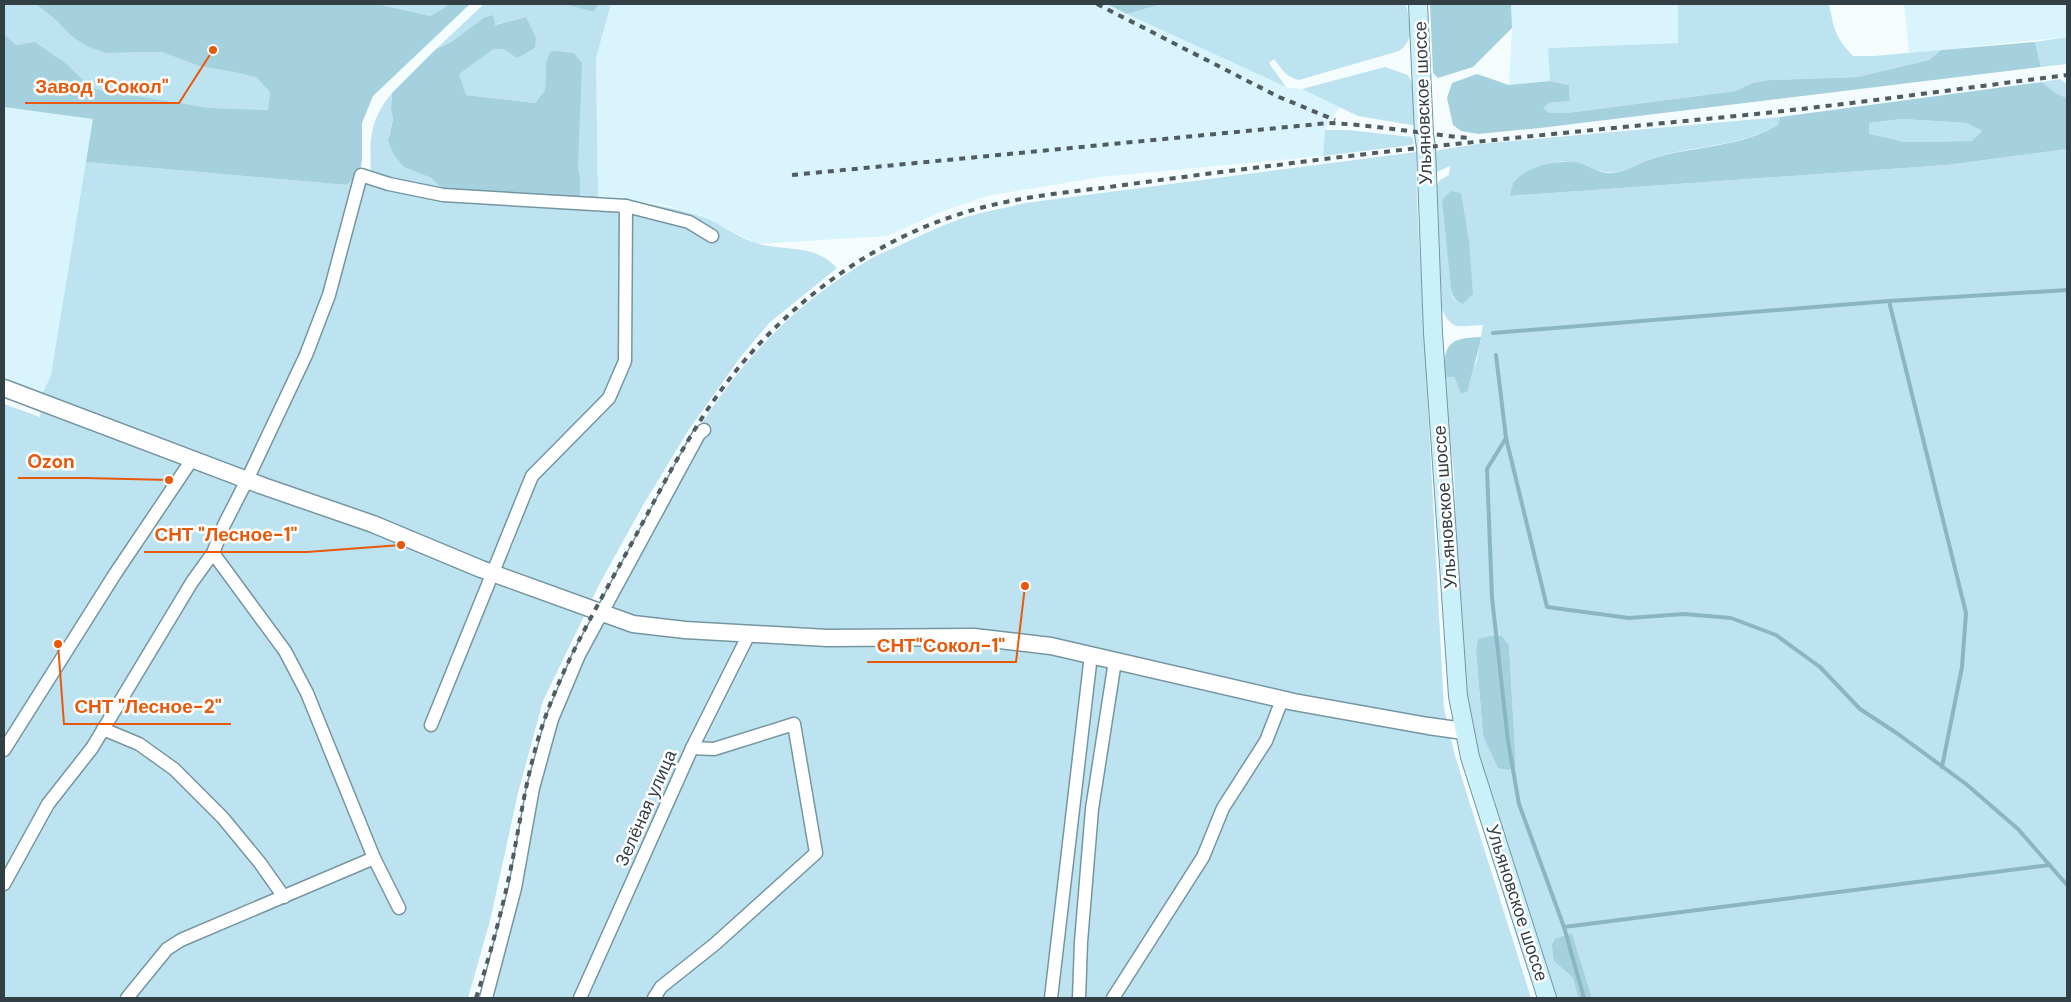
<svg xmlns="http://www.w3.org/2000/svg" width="2071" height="1002" viewBox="0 0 2071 1002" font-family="'DM Sans',sans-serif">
  <rect width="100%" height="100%" fill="#f5fcfe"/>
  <!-- built -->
  <g fill="#daf4fd">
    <path d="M4 4H470L317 149 51 375 42 394 4 379Z"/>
    <path d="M611 4H1107L1286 87 1302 89 1341 107 1330 119 1325 130 1323 156 1101 177 987 196 941 212 887 236 757 244 702 216 664 205 598 197 596 58Z"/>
    <path d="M1511 4H1697L1678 5V43L1548 48 1550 81 1509 85 1512 28Z"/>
    <path d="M1904 4H2067V37L1909 53Z"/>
  </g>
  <!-- green -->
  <g fill="#bee3f0" fill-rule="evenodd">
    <path d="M4 4H36L57 21 70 35 86 46 105 53 162 52 199 66 239 73 257 78 270 92 268 110 209 108 96 89 81 78 67 64 35 42 16 45 4 34Z"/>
    <path d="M377 4H447L446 7 430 16Z"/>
    <path d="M484 4H564L593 12 599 4H611L596 58 598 197C632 201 667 205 700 216 720 222 738 239 759 244 788 252 814 243 837 268L769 323 739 359 688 431 642 507 600 583 543 701 518 793 490 921 468 998H4V404L40 417 42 394 51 375 86 162 347 185 360 172 371 177C370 141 368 122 392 93L391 109 393 119 389 135 404 167 431 178 450 196 580 177 546 64 545 90 535 103 466 95 458 74 494 49H504L526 17 494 25 483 18 451 42 436 49Z"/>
    <path d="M1162 4H1406C1409 21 1416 39 1399 51L1299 80C1285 77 1282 69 1274 59L1269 63 1286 87 1127 14Z"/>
    <path d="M1829 4C1834 29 1835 37 1853 56H1874L1941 50 1929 60 1857 77 1769 80 1752 83 1735 91 1567 113H1549L1542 108 1549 103 1570 101 1569 85 1550 81 1548 48 1678 43V5Z"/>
    <path d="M2067 37V64L2041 67 2035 42Z"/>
    <path d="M1385 67 1408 75 1414 87 1418 126 1358 116 1302 89Z"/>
    <path d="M2060 79 2067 84V98L2057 94 2042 82Z"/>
    <path d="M1780 117 1778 125C1739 147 1698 145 1656 157 1643 161 1630 170 1617 172 1595 176 1579 158 1557 162 1549 164 1520 189 1511 196L1947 165 2067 149V998H1592L1572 933 1554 961 1573 978 1578 998H1554L1475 750 1461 655 1454 473 1443 378 1454 377 1461 394 1468 391 1471 373 1477 360 1483 325C1461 325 1453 333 1442 310L1437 185 1440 180 1449 175 1450 166 1435 173 1434 153 1439 150 1478 144ZM1460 193 1469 240 1457 302 1453 298 1451 288ZM1502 636 1509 645 1516 766 1491 751 1483 736 1476 651Z"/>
    <path d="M1902 119 1966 123 1982 131 1973 141 1905 142 1869 135V123Z"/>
    <path d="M1325 130H1348L1412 137 1414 143 1412 145 1323 156Z"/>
    <path d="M1416 152 1417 201 1444 708 1455 756 1531 998H481L554 703 694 436C738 363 797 301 872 258 879 254 888 251 896 247 919 236 942 225 966 217 985 211 1005 208 1025 203Z"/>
  </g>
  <!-- forest -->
  <g fill="#a5d1df" fill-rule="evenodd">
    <path d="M36 4H377L430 16 446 7 447 4H470L373 96 362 123V160L360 172 347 185 86 162 93 119 4 107V34L16 45 35 42 67 64 81 78 96 89 209 108 268 110 270 92 257 78 239 73 199 66 162 52 105 53 86 46 70 35 57 21Z"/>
    <path d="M564 4H599L593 12Z"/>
    <path d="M1107 4H1162L1127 14Z"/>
    <path d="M1430 4H1511L1512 28 1473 67 1438 78 1433 73Z"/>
    <path d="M493 15 495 25 526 17 536 38 535 48 517 58 504 49H494L459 74 466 95 535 103 545 90 546 64 550 52 556 51 574 53 582 63 578 168 580 177V202L450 196 431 178 404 167 394 155 388 141 393 119 391 109 392 93 436 49 451 42 483 18Z"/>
    <path d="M2035 42 2041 67 1540 128 1478 134 1461 131 1453 125 1447 98 1452 83 1477 74 1509 85 1550 81 1569 85 1570 101 1549 103 1543 108 1549 113H1567L1735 91 1752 83 1769 80 1857 77 1929 60 1941 50Z"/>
    <path d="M2042 82 2057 94 2067 98V149L1947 165 1510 196C1511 192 1512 185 1514 182 1527 166 1555 160 1574 162 1590 164 1599 177 1618 172 1631 169 1643 161 1657 157 1698 146 1740 147 1778 125L1780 117ZM1902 119 1966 123 1982 131 1972 141 1905 142 1869 134V123Z"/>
    <path d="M1451 191 1461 193 1469 240 1473 294 1463 304C1454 301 1453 297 1451 288L1442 200Z"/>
    <path d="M1481 337C1478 356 1471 372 1468 391L1461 394 1454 377 1443 378C1445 345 1446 338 1481 337Z"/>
    <path d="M1491 636H1502L1509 645 1516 766 1509 770 1498 768 1483 736 1476 651 1478 639Z"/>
    <path d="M1572 933 1592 998H1578L1573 978 1554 961 1552 945 1555 939Z"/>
  </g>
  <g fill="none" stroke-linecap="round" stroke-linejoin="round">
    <!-- stream -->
    <g stroke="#8ab5c3" stroke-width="4">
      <path d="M1889 301 1966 613 1962 667 1942 767"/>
      <path d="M1493 333 1889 301 2067 290"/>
      <path d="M1496 355 1506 438 1547 607 1629 618 1684 614 1731 618 1776 635 1820 667 1860 709 1898 734 1966 784 2018 829 2067 885"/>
      <path d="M1506 438 1487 469 1492 598 1508 741 1519 804 1564 927 1584 998"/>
      <path d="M1564 927 2050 865"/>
    </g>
    <defs>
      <g id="minor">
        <path d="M213 553 285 651 307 693 374 858 399 908"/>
        <path d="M431 725 532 476 609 398 625 361 626 206"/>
        <path d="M103 729 139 744 174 769 223 818 260 863 284 897"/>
        <path d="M4 750 115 574 193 458"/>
        <path d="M4 884 48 804 92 748 192 582 213 553 224 525 247 480 306 355 329 295 361 175 389 184 443 195 626 206 689 222 712 236"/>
        <path d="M127 998 167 949 181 940 374 858"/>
        <path d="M486 998 515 888 533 788 552 719 579 655 699 434 704 430"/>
        <path d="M580 998 692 748 749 634"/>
        <path d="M654 998 661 987 715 944 816 853 794 724 714 749 692 748"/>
        <path d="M1051 998 1091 655"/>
        <path d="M1079 998 1081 942 1092 809 1115 661"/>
        <path d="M1113 998 1203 857 1223 808 1266 741 1282 700"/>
      </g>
      <path id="tertiary" d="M4 388 263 486 373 524 481 569 633 624 685 630 827 638 974 637 1051 646 1294 702 1428 726 1464 731"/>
      <path id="secondary" d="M1418 4 1424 134 1426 147 1433 333 1458 696 1470 757 1547 998"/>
    </defs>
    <!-- minor casing -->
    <use href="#minor" stroke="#7596a0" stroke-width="15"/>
    <!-- tertiary casing -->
    <use href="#tertiary" stroke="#7596a0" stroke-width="19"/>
    <!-- secondary casing -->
    <use href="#secondary" stroke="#7596a0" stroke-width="20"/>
    <!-- minor -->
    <use href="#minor" stroke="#fff" stroke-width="12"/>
    <!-- tertiary -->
    <use href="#tertiary" stroke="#fff" stroke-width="16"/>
    <!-- secondary -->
    <use href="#secondary" stroke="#caf0fa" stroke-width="18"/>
    <!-- rail -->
    <g stroke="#505c60" stroke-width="4" stroke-dasharray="6 6" stroke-linecap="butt">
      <path d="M1097 4 1279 97 1335 120"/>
      <path d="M792 175 1329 123C1376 125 1422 134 1469 138"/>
      <path d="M476 998C489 959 500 918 509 877 518 836 523 795 534 754 554 676 597 608 635 537 668 476 699 413 745 360 799 297 870 245 948 218 998 200 1050 194 1102 188 1160 180 1219 172 1278 165 1437 144 1597 130 1756 114 1860 103 1964 88 2067 75"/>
    </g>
  </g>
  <g text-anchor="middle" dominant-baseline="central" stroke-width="5" stroke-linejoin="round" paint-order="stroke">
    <!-- street labels -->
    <g font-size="18" fill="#323f44" stroke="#fff">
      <text transform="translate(1423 103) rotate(-92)">Ульяновское шоссе</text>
      <text transform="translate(1445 507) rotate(-94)">Ульяновское шоссе</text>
      <text transform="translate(646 808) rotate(-66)">Зелёная улица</text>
      <text transform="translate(1517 903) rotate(72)">Ульяновское шоссе</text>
    </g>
  </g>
  <!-- callouts -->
  <path fill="none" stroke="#e8590c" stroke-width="2" d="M213 50L179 103H25M169 480L85 478H18M401 545L307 552H144M1025 586L1016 662H867M58 644L64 724H231"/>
  <g fill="#e8590c" stroke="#fff" stroke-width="2">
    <circle cx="213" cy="50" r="5"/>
    <circle cx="169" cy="480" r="5"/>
    <circle cx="401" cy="545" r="5"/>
    <circle cx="1025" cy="586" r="5"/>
    <circle cx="58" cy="644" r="5"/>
  </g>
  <g font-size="19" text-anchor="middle" font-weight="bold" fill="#e8590c" stroke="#fff" stroke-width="5" stroke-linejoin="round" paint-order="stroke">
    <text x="102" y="93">Завод "Сокол"</text>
    <text x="51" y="468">Ozon</text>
    <text x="226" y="541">СНТ "Лесное-1"</text>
    <text x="941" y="652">СНТ"Сокол-1"</text>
    <text x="148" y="713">СНТ "Лесное-2"</text>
  </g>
  <!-- border -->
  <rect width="2071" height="1002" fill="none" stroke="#323f44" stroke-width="10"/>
</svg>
